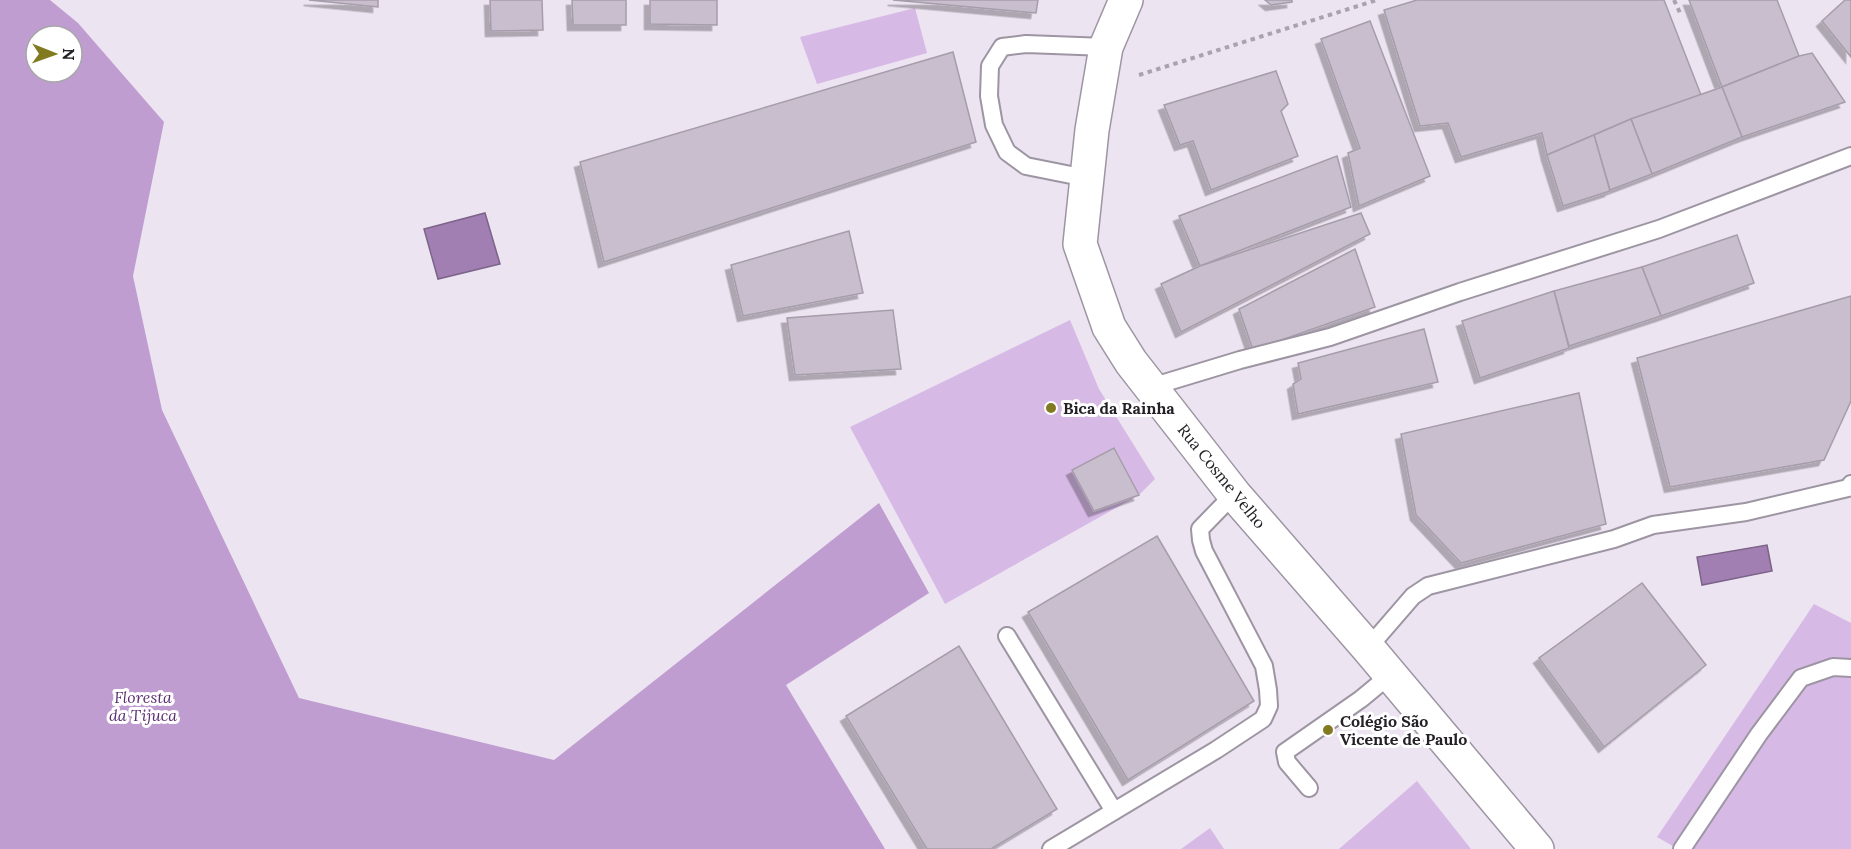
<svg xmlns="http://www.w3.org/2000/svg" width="1851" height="849" viewBox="0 0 1851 849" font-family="Lora,serif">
  <defs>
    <filter id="shadow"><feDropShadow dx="-5.5" dy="5.5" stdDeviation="0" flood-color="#0004"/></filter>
  </defs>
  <rect width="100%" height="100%" fill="#ede4f2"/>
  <!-- green -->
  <g fill="#d7b9e6">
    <path d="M915 8 927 53 817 84 800 37Z"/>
    <path d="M1070 320 1099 389 1155 479 1139 495 945 604 850 427Z"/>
    <path d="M1814 604 1851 623V849H1678L1657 837Z"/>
    <path d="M1417 781 1471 849H1339Z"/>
    <path d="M1210 828 1224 849H1181Z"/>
  </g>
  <!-- forest -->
  <path fill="#c09dd1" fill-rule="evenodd" d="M0 0H50L78 23 164 122 133 276 162 410 299 698 554 760 879 503 929 593 786 685 885 849H0ZM36 36H72V72H36Z"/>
  <!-- water -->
  <g fill="#a17fb2" stroke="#7c6388" stroke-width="1.5">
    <path d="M485 213 500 264 438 279 424 229Z"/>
    <path d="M1767 545 1772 571 1702 585 1697 557Z"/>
  </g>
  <!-- building -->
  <g fill="#c8becd" stroke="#a69dab" stroke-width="1.5" filter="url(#shadow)">
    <path d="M309 0H378V7Z"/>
    <path d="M490 0H542L543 30 491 31Z"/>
    <path d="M572 0H626V25H573Z"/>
    <path d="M650 0H717V25L650 24Z"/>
    <path d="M893 0H1038L1036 13Z"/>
    <path d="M1265 0H1292V2L1271 5Z"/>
    <path d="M1417 0H1664L1701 95 1631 119 1547 155 1542 133 1461 157 1448 123 1420 126 1384 10Z"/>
    <path d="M1689 0H1777L1799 56 1722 87Z"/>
    <path d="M1845 0H1851V57L1822 21Z"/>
    <path d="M1370 21 1430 176 1359 206 1348 153 1360 148 1321 39Z"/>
    <path d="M953 52 976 142 604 262 580 162Z"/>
    <path d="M1812 53 1845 102 1742 137 1722 87 1799 56Z"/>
    <path d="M1276 71 1288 104 1281 111 1298 156 1211 190 1193 141 1180 145 1164 105Z"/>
    <path d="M1722 87 1742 137 1652 174 1631 119Z"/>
    <path d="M1631 119 1652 174 1610 190 1594 135Z"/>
    <path d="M1594 135 1610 191 1563 206 1547 155Z"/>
    <path d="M1337 156 1351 207 1200 266 1179 216Z"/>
    <path d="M1361 213 1370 234 1181 332 1161 284 1200 266Z"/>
    <path d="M849 231 863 293 743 316 731 265Z"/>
    <path d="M1737 235 1754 283 1661 316 1642 267Z"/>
    <path d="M1355 249 1375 307 1253 350 1239 309Z"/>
    <path d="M1642 267 1661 316 1569 346 1554 291Z"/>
    <path d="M1554 291 1569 348 1480 378 1462 321Z"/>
    <path d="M1851 296V401L1824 460 1670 487 1637 358Z"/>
    <path d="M893 310 901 369 795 375 787 318Z"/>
    <path d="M1424 329 1438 382 1298 414 1293 384 1301 379 1298 363Z"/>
    <path d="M1579 393 1606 524 1461 563 1416 515 1401 434Z"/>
    <path d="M1114 448 1139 495 1094 511 1072 470Z"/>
    <path d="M1157 536 1254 701 1128 780 1028 612Z"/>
    <path d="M1642 583 1706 665 1604 747 1539 658Z"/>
    <path d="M959 646 1057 809 991 849H927L846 716Z"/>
  </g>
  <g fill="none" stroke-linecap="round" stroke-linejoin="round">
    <defs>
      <g id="service">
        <path d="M1086 178 1026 166 1007 152 994 125 989 96 990 66 1002 47 1026 44 1106 47"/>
        <path d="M1151 387 1240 360 1330 337 1460 292 1659 229 1851 156"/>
        <path d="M1007 636 1114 811"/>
        <path d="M1368 648 1413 596 1428 586 1614 539 1653 525 1746 512 1848 488 1851 484"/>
        <path d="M1309 788 1287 762 1285 752 1361 699 1390 675"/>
        <path d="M1051 849 1216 750 1263 719 1269 706 1268 690 1264 666 1204 551 1201 540 1200 529 1234 494"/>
        <path d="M1682 849 1759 734 1801 678 1833 667 1851 668"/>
      </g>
      <path id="secondary" d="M1126 0 1106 47 1092 130 1080 244 1109 327 1131 362 1234 494 1368 648 1537 849"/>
    </defs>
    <!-- service casing -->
    <use href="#service" stroke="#9e95a3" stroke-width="20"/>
    <!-- secondary casing -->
    <use href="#secondary" stroke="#9e95a3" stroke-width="36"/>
    <!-- path -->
    <g stroke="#aaa3ae" stroke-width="4" stroke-dasharray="4.5 4.5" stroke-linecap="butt">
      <path d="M1674 0 1681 15"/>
      <path d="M1139 75 1377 0"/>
    </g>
    <!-- service -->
    <use href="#service" stroke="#fff" stroke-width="16"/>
    <!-- secondary -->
    <use href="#secondary" stroke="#fff" stroke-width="33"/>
  </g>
  <!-- markers -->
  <g fill="#827a20" stroke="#fff" stroke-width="2">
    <circle cx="1051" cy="408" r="6"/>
    <circle cx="1328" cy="730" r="6"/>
  </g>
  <g text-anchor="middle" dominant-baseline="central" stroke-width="6" stroke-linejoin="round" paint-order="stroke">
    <!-- poi labels -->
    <g font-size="16" font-weight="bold" fill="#242126" stroke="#fff" text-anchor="start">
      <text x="1063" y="408">Bica da Rainha</text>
      <text x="1340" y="721">Colégio São<tspan x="1340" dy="18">Vicente de Paulo</tspan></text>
    </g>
    <!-- street labels -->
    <g font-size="16" fill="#242126" stroke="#fff">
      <text transform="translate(1222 476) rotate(51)">Rua Cosme Velho</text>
    </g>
    <!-- park labels -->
    <g font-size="16" font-style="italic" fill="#5b2e6f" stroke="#fff">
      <text x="143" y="697">Floresta<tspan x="143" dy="18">da Tijuca</tspan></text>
    </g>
  </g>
  <!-- north arrow -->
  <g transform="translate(54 54) rotate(91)"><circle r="28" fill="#ffffff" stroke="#a7a6a8" stroke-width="1.5"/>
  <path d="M0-4.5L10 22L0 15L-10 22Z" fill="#827a20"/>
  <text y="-9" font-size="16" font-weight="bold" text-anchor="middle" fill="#242126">N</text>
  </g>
</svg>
